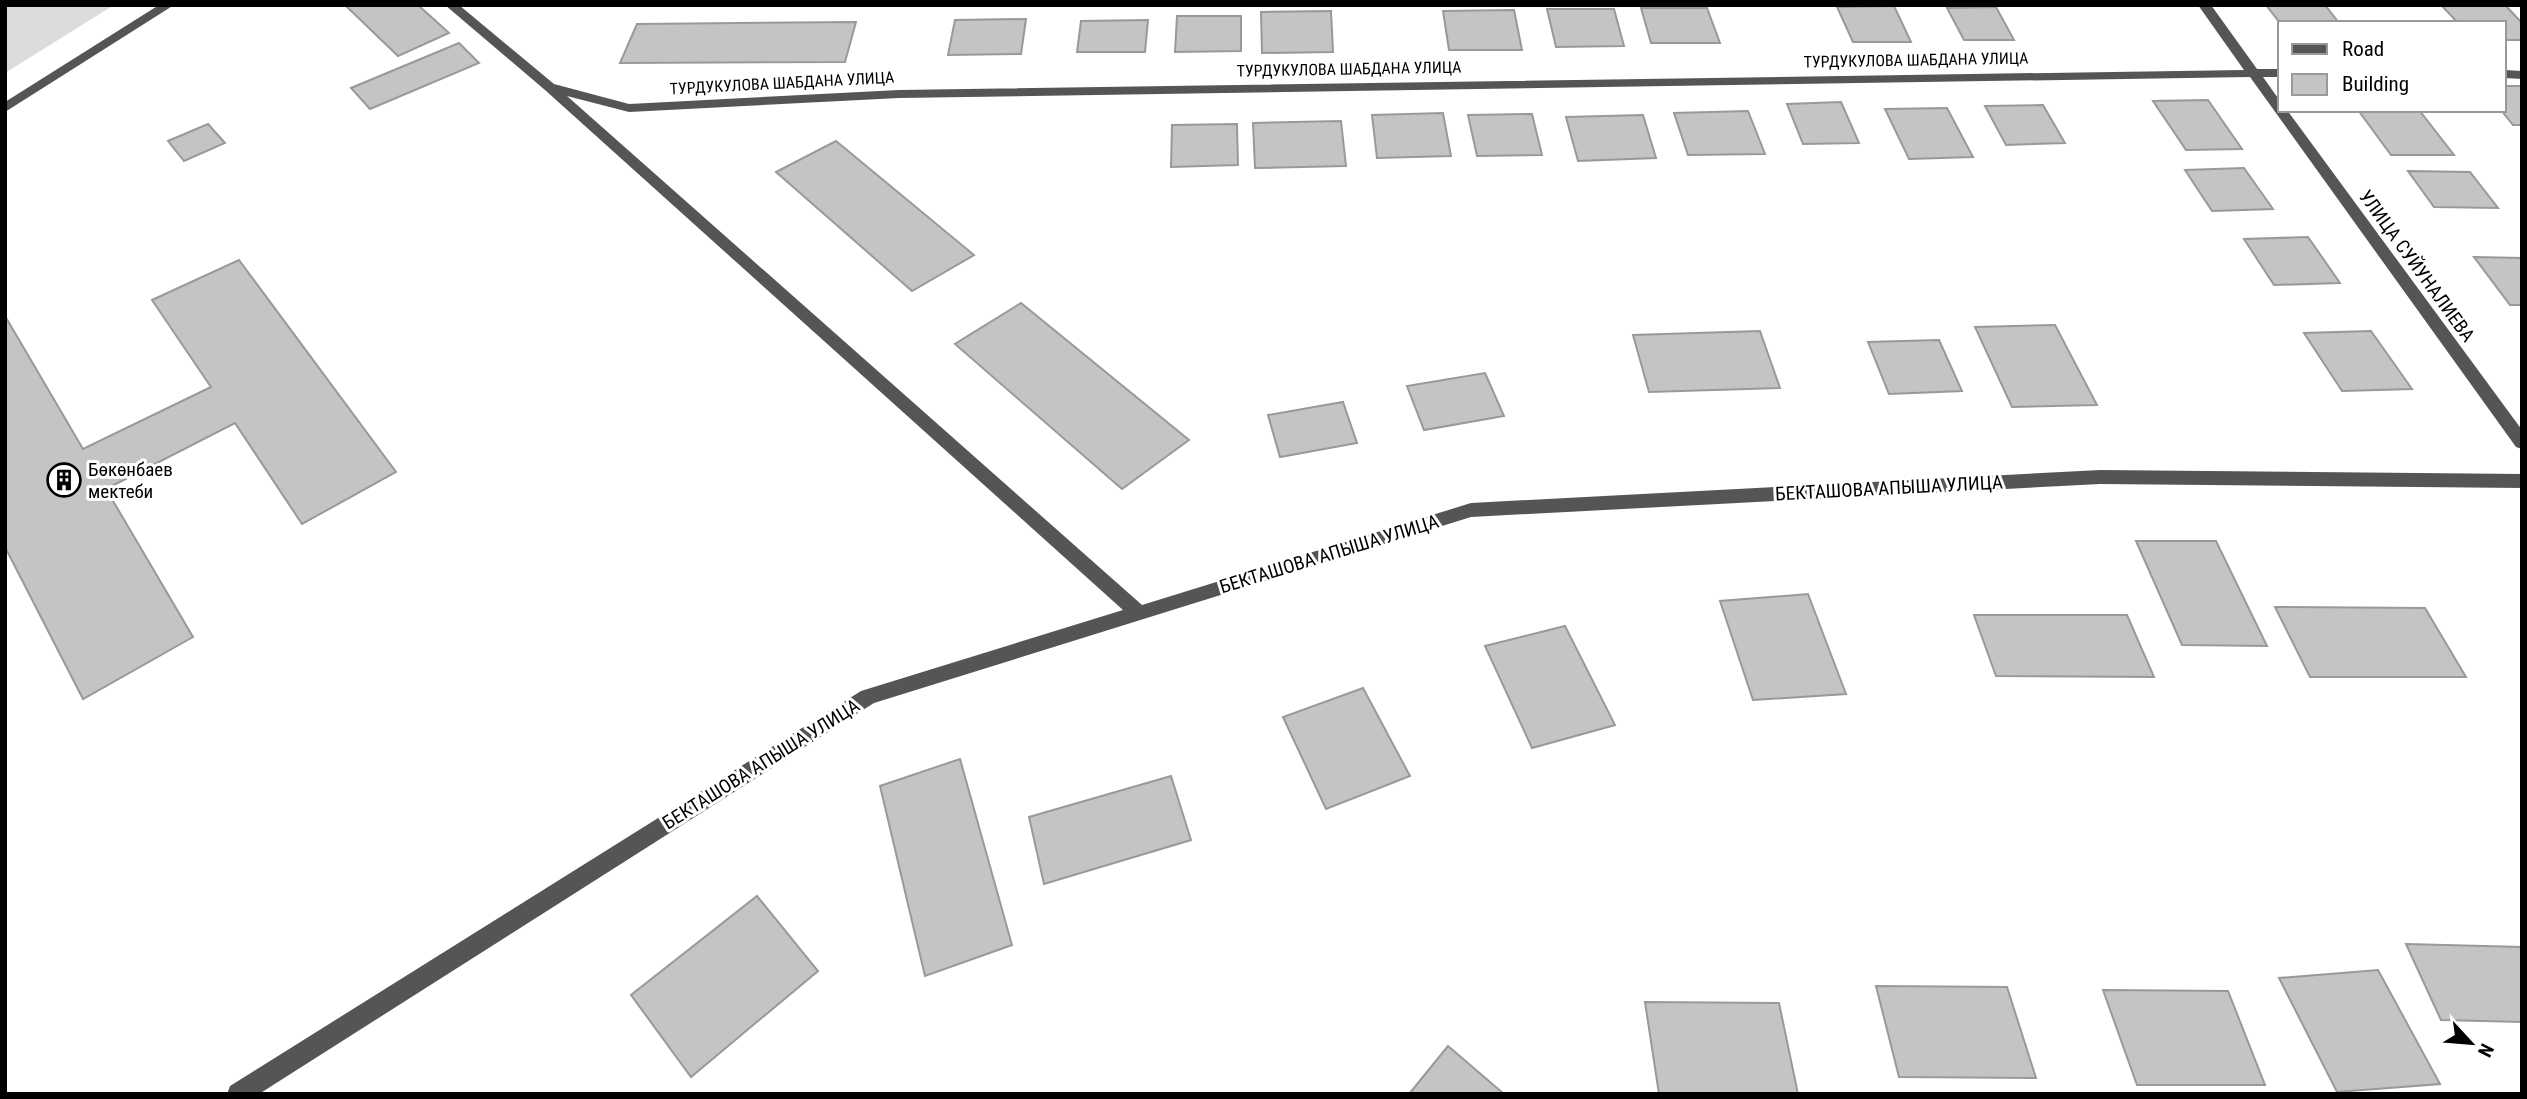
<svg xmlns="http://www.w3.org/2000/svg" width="2527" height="1099" viewBox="0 0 2527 1099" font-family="'Roboto Condensed',sans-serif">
  <rect width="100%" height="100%" fill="#fff"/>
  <!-- green -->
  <path fill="#dcdcdc" d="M5 5H114L5 73Z"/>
  <!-- building -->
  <g fill="#c4c4c4" stroke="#999" stroke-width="2">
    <path d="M345 5H418L449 33 398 56Z"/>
    <path d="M2266 5H2325L2339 23H2280Z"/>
    <path d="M2505 5 2522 23V40H2504V23H2458L2442 6Z"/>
    <path d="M1894 6 1911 42H1853L1837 7Z"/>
    <path d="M1996 7 2014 40H1964L1947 8Z"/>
    <path d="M1641 8H1707L1720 43H1651Z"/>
    <path d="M1547 9H1614L1624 46 1556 47Z"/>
    <path d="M1514 10 1522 50H1449L1443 11Z"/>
    <path d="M1331 11 1333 52 1262 53 1261 12Z"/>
    <path d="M1177 16H1241V51L1175 52Z"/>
    <path d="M1026 19 1021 54 948 55 955 20Z"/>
    <path d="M1148 20 1145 52H1077L1081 21Z"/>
    <path d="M856 22 845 62 620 63 637 24Z"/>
    <path d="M459 43 479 63 370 109 351 88Z"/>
    <path d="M2504 86H2522V125H2513L2501 110H2504Z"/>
    <path d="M2208 100 2242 149 2186 150 2153 101Z"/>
    <path d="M1841 102 1859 143 1803 144 1787 104Z"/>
    <path d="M2043 105 2065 143 2006 145 1985 106Z"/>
    <path d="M1947 108 1973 157 1909 159 1885 109Z"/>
    <path d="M2358 110H2419L2454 155H2391Z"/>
    <path d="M1748 111 1765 154 1688 155 1674 113Z"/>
    <path d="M1443 113 1451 156 1377 158 1372 115Z"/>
    <path d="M1532 114 1542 155 1477 156 1468 115Z"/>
    <path d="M1643 115 1656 158 1578 161 1566 117Z"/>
    <path d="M1341 121 1346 166 1255 168 1253 123Z"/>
    <path d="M208 124 225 143 184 161 168 141Z"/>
    <path d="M1237 124 1238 165 1171 167 1172 125Z"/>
    <path d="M836 141 974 255 912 291 776 172Z"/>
    <path d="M2244 168 2273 209 2212 211 2185 170Z"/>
    <path d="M2408 171 2470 172 2498 208 2434 207Z"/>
    <path d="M2308 237 2340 283 2274 285 2244 239Z"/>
    <path d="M2474 257 2522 258V305H2510Z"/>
    <path d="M239 260 396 472 302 524 235 423 106 489 193 637 83 699 5 547V316L83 449 211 387 152 300Z"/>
    <path d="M1021 303 1189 440 1122 489 955 344Z"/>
    <path d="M2055 325 2097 405 2012 407 1975 327Z"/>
    <path d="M1760 331 1780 388 1649 392 1633 335Z"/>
    <path d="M2371 331 2412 389 2342 391 2304 333Z"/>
    <path d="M1939 340 1962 391 1889 394 1868 342Z"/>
    <path d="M1485 373 1504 416 1424 430 1407 386Z"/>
    <path d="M1343 402 1357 443 1280 457 1268 415Z"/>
    <path d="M2136 541H2216L2267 646 2182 645Z"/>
    <path d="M1808 594 1846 694 1753 700 1720 601Z"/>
    <path d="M2275 607 2425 608 2466 677H2310Z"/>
    <path d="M1974 615H2127L2154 677 1996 676Z"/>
    <path d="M1565 626 1615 725 1532 748 1485 646Z"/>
    <path d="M1363 688 1410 776 1326 809 1283 717Z"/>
    <path d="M960 759 1012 945 925 976 880 786Z"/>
    <path d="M1171 776 1191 840 1044 884 1029 817Z"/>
    <path d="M757 896 818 971 691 1077 631 995Z"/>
    <path d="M2406 944 2522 947V1022L2441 1020Z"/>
    <path d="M2378 970 2440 1084 2337 1092 2279 978Z"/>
    <path d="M1876 986 2007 987 2036 1078 1899 1077Z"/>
    <path d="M2103 990 2228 991 2265 1085H2137Z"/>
    <path d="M1645 1002 1779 1003 1798 1094H1659Z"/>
    <path d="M1448 1046 1504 1094H1409Z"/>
  </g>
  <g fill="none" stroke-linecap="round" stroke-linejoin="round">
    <!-- minor -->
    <g fill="#555" fill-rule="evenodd">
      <path d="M159 5H174L5 112V102Z"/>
      <path d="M445 5H459L554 84 629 104 899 90 2244 70 2198 5H2211L2257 69H2280V77H2263L2280 101V110H2287L2522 430V449L2516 447 2250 77 899 98 629 112 567 96 1142 605 1471 503 2100 470 2522 474V488L2100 484 1471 517 874 703 259 1094H227L230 1086 861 691 1123 610 545 90Z"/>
      <path d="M2504 70 2522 71V79L2504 78Z"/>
    </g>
  </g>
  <!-- icons -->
  <defs>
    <symbol id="building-ring" viewBox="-11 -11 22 22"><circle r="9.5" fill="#fff" stroke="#000" stroke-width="1.5"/><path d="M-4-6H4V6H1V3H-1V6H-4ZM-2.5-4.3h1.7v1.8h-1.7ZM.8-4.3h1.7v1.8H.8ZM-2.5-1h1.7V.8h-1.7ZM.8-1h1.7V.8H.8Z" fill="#000"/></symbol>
  </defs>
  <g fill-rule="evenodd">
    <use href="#building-ring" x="45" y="461" width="38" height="38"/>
  </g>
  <g text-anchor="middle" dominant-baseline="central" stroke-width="6" stroke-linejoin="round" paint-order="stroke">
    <!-- far-street labels -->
    <g font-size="16" fill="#000" stroke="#fff">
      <text transform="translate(1916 60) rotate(-1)">ТУРДУКУЛОВА ШАБДАНА УЛИЦА</text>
      <text transform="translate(1349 69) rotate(-1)">ТУРДУКУЛОВА ШАБДАНА УЛИЦА</text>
      <text transform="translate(782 83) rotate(-3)">ТУРДУКУЛОВА ШАБДАНА УЛИЦА</text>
    </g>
    <!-- street labels -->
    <g font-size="19" fill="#000" stroke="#fff">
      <text transform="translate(2417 266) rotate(54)">УЛИЦА СУЙУНАЛИЕВА</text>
      <text transform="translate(1889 488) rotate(-3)">БЕКТАШОВА АПЫША УЛИЦА</text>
      <text transform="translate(1329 554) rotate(-17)">БЕКТАШОВА АПЫША УЛИЦА</text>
      <text transform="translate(761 764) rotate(-32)">БЕКТАШОВА АПЫША УЛИЦА</text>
    </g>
    <!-- poi labels -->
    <g font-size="19" fill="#000" stroke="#fff" text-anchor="start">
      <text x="88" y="469">Бөкөнбаев<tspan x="88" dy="22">мектеби</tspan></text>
    </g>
  </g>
  <!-- border -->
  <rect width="2527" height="1099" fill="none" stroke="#000000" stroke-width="14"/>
  <!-- legend -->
  <rect x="2278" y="21" width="228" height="91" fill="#ffffff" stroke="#999999" stroke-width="2"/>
  <rect x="2292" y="44" width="35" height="10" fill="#555555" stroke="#999999" stroke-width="2"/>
  <text x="2342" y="56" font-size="21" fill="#000000">Road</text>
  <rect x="2292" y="74" width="35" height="21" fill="#c4c4c4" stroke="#999999" stroke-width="2"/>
  <text x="2342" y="91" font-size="21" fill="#000000">Building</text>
  <!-- north arrow -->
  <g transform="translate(2471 1043) rotate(116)" stroke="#ffffff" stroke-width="5" paint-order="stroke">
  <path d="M0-5L12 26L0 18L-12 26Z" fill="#000000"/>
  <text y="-10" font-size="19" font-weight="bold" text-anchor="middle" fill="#000000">N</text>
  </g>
</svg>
